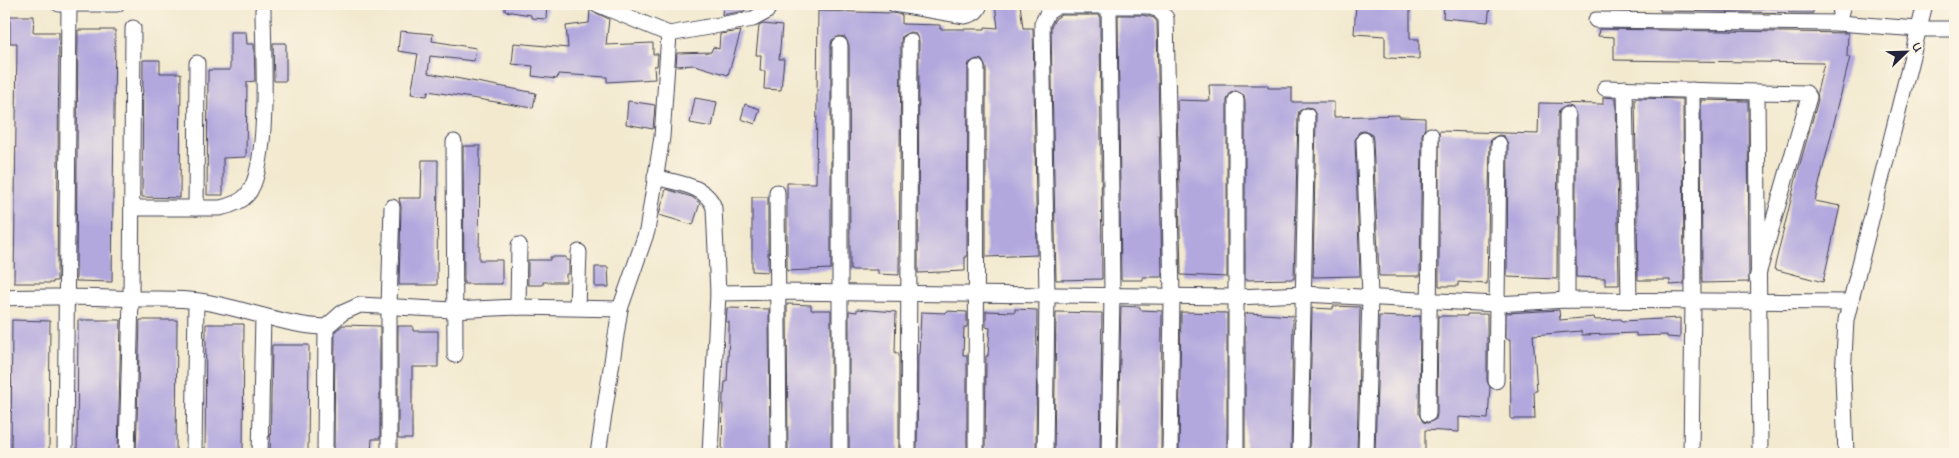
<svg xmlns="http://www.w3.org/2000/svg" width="1959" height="458" viewBox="0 0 1959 458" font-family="'Indie Flower',sans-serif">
  <rect width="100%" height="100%" fill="#fcf5e5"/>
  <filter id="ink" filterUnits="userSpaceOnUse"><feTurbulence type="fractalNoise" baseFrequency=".02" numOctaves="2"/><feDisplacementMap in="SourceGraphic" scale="10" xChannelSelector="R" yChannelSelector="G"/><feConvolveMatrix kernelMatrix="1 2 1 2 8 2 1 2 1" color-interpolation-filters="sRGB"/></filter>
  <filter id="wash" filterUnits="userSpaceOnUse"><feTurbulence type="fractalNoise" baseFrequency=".0096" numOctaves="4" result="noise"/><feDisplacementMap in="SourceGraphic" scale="20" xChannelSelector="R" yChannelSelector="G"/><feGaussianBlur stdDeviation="1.12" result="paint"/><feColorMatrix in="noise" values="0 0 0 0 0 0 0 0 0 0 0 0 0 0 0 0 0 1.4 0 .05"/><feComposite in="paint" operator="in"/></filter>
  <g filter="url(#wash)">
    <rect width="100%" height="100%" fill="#f2e9cf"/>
    <g id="blocks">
      <!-- building -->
      <g fill="#b2a8de">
        <path d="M505 4H547L546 19 531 18V15L505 11Z"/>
        <path d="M723 4H744L745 11 722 15Z"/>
        <path d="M995 4H1020L1023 28H1033L1037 255 986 257V68L982 60 977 59 969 63 968 68 967 257H965V271L918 273 919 41 915 33 910 32 902 36 901 41 899 275 878 274V270H850L849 45 845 37 840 36 832 40 831 45V269L787 271V183H816L818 11 893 13 902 15V24L940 25V29H985V27L998 28Z"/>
        <path d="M1356 4H1410V39H1419V59L1385 58V36L1354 34Z"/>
        <path d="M1444 4H1490L1488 22 1443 18Z"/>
        <path d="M1660 4H1813V13L1660 11Z"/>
        <path d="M590 10 609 19 606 45 653 43V54H658L657 66H654L655 79 607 82V77L558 74 557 79 532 76 533 66 512 64 514 43 568 48 566 26 589 23Z"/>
        <path d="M1061 15H1100L1102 279 1056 280 1051 27 1055 19Z"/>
        <path d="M1118 15H1143L1154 18 1157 22 1162 277H1143V280H1121Z"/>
        <path d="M10 16H34L33 32H59L57 281H53V283H14L17 43H10Z"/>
        <path d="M763 24 782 26 779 59H784L781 90 764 89 765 71H760L761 55H756L759 26Z"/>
        <path d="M1599 29 1848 33 1847 57H1850L1815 201 1840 206 1823 282 1774 269 1798 171 1818 100 1817 92 1824 63 1614 60V37L1598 36Z"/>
        <path d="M78 30H115L112 282 76 281Z"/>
        <path d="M400 31 433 34 432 41 476 48 474 61 430 56 428 73 536 93 533 108 428 91 427 96 411 94 418 54 398 51Z"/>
        <path d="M741 31 728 75 695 65 676 66 677 53 711 52 713 47 719 49 720 34Z"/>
        <path d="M230 32H246L247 44H254L255 81 247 82 246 157 223 158V195H207L208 70H230Z"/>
        <path d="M273 43H286V81H274Z"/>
        <path d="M143 60H160V73H181L180 198 142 197Z"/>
        <path d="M1209 85H1268V88H1292V102H1334V117L1399 115V117L1425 118V128L1422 135 1420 276H1379L1373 140 1372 135 1364 131 1359 132 1355 140 1360 276 1313 277 1316 116 1312 108 1307 107 1299 111 1298 116 1294 279 1245 280V100L1244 95 1236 91 1231 92 1227 100V277L1181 275 1177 100 1210 101Z"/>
        <path d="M1603 97 1616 98 1619 285H1605V278L1576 277V115L1572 107 1567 106 1559 110 1558 115 1557 279 1507 277 1508 144 1504 136 1499 135 1491 139 1490 144 1487 284 1458 282V286H1439V131L1538 134 1539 103 1603 104Z"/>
        <path d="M695 98 717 102 712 127 690 123Z"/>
        <path d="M1635 98 1683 99 1684 284 1670 285V280H1638Z"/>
        <path d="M1701 100 1748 101 1749 282 1702 283Z"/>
        <path d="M628 101 655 105 653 129 626 124Z"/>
        <path d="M745 104 760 109 755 124 741 119Z"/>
        <path d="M463 146H480L479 260H502V284H464Z"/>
        <path d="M422 160H438L437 285H399L401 207 399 198H421Z"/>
        <path d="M666 189 692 197 700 203 693 225 659 215Z"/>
        <path d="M752 197H768V272L752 271Z"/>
        <path d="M550 257H566V260H569V274H566V282H543V285H528V260H550Z"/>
        <path d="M595 267H608L609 287H595Z"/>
        <path d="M787 304 811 305V310H831V454H788Z"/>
        <path d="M1121 306 1140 307V310L1162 311 1161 454H1118Z"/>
        <path d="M1333 306 1360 307 1357 454H1309L1312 308 1333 309Z"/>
        <path d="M727 308 769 309 770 454 722 453 723 394H724L725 382H727L729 337V322H726Z"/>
        <path d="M857 309 896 312 895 353H899V454L849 452V311L857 312Z"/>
        <path d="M1015 309 1037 310 1036 454H985L986 356H988L990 328 986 327V311L1015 312Z"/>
        <path d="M1559 310 1560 320 1594 317 1595 320 1621 319 1622 321 1680 318V338L1667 337V335L1636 336V333L1582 335 1581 331 1533 335 1537 391H1534L1535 419H1511L1510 339H1506V313Z"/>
        <path d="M946 311 967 312V327H964L963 355H967V453L965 454H917L918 354H919L921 312 946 313Z"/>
        <path d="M1056 312 1102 313 1100 454H1054Z"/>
        <path d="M1181 312 1227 313V454H1179Z"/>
        <path d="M1249 313 1293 316 1291 454H1245V314Z"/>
        <path d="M1467 314H1487V381L1490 387 1488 419 1459 417V432L1425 430V454H1375L1379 316 1402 317 1420 316 1419 414 1423 422 1428 423 1436 419 1437 414 1438 316H1467Z"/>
        <path d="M12 320 50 321 49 454H11Z"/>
        <path d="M78 320H121L118 454H77Z"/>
        <path d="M140 320H177L176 454H136Z"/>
        <path d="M206 324H244L243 454H205Z"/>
        <path d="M343 325 380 326V439H372L371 454H334L335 331Z"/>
        <path d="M398 326H413V331H438V367H412V439H398Z"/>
        <path d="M272 345H309L308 454H270Z"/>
      </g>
    </g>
  </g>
  <g filter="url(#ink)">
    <use href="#blocks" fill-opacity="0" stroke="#414051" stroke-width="1"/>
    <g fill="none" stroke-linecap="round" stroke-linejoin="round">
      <defs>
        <g id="minor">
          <path d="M59 4H117"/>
          <path d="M597 4 669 34 753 19 766 12 771 4"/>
          <path d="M894 4 965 16C973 14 978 12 980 4"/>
          <path d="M1109 5 1112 295 1109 454"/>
          <path d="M1596 20 1838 23 1918 29H1955"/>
          <path d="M1838 23 1843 4"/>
          <path d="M1605 88 1757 92"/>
          <path d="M1625 88 1629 300"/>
          <path d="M1236 100V454"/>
          <path d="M1567 115V300"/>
          <path d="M1364 140 1370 296 1366 454"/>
          <path d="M454 142 455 355"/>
          <path d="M655 177C676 183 707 185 714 208L718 293"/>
          <path d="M777 192 779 454"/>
          <path d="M132 208H220C229 206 240 203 247 195 271 167 263 49 263 10"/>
          <path d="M196 208 197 63"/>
          <path d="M1757 278 1809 97 1806 93 1757 92 1760 454"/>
          <path d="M4 298C50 296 95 297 141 299 160 299 180 298 199 301 241 307 284 326 326 327L342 313 360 305 453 310 518 307 620 309"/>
          <path d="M518 307 519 245"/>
          <path d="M577 307 579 252"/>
          <path d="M1496 381 1499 144"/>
          <path d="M1428 414 1431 135"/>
          <path d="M65 454 69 4"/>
          <path d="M127 454 131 298 133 28"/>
          <path d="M194 454 196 301"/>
          <path d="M260 454 263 316"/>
          <path d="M325 454 326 327"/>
          <path d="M389 454V307L392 207"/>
          <path d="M598 454 620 309 647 231 662 137 669 34"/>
          <path d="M710 454 718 293 778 292 1237 297 1303 294 1496 304 1567 300 1849 302"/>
          <path d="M840 454V45"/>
          <path d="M908 454 910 41"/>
          <path d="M976 454 977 68"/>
          <path d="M1045 454 1047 295 1042 24 1048 12 1058 6H1147L1159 10 1166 18 1172 296 1170 454"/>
          <path d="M1300 454 1307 116"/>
          <path d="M1691 454 1693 301 1692 90"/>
          <path d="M1846 454 1843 376 1846 320 1925 4"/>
        </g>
      </defs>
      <!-- minor casing -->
      <use href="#minor" stroke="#414051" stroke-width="17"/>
      <!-- minor -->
      <use href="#minor" stroke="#fff" stroke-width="15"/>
    </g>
  </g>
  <!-- margin -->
  <rect width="1959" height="458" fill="none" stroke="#fcf5e5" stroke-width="20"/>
  <!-- north arrow -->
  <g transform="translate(1906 52) rotate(67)" stroke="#fcf5e5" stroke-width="4" paint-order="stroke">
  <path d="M0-4L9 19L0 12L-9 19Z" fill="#22223b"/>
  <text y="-8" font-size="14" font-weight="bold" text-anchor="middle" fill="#22223b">U</text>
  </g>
</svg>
